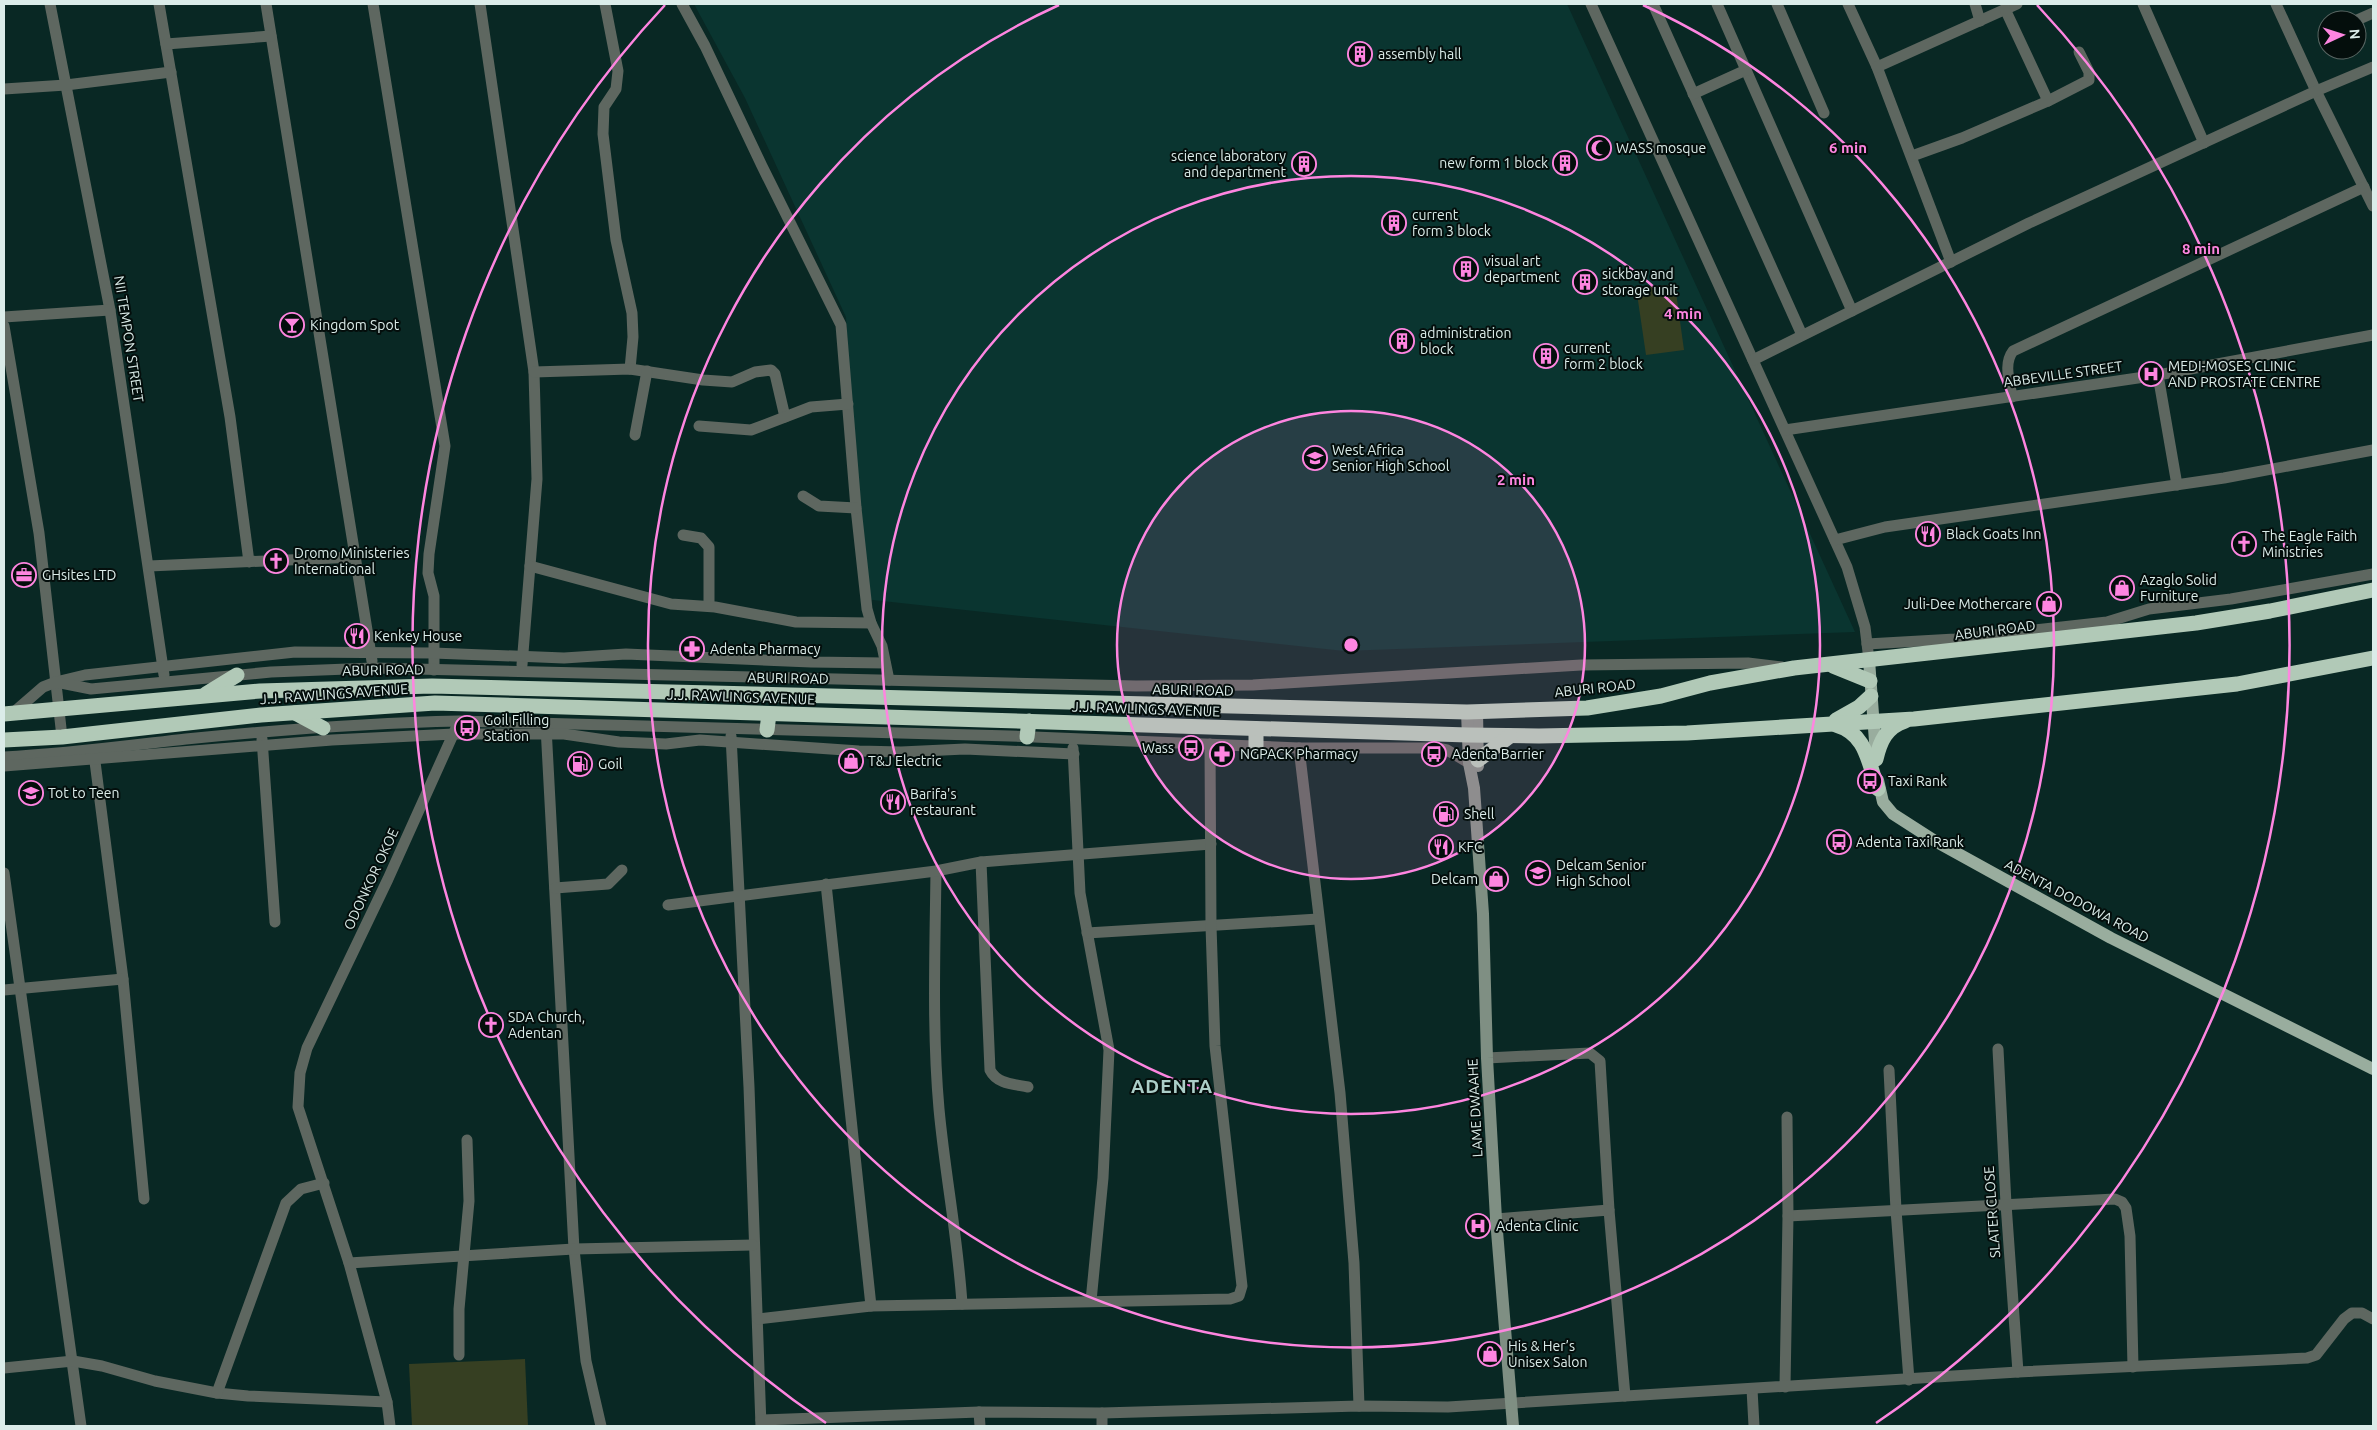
<svg xmlns="http://www.w3.org/2000/svg" width="2377" height="1430" viewBox="0 0 2377 1430" font-family="Ubuntu,sans-serif">
  <rect width="100%" height="100%" fill="#092824"/>
  <!-- built -->
  <path fill="#0a3530" d="M694 4H1567L1855 632 1344 651 864 599 846 317 745 98Z"/>
  <!-- green -->
  <g fill="#363f22">
    <path d="M1675 285 1684 350 1646 355 1636 287Z"/>
    <path d="M525 1359 528 1426H412L409 1364Z"/>
  </g>
  <g fill="none" stroke-linecap="round" stroke-linejoin="round">
    <!-- street -->
    <g stroke="#5e6760" stroke-width="11">
      <path d="M50 4 110 310 164 675"/>
      <path d="M159 4 230 417 249 562"/>
      <path d="M266 4 372 661"/>
      <path d="M373 4 445 446 429 554 428 573 434 596V670"/>
      <path d="M480 4 534 372 537 479 522 665"/>
      <path d="M605 4 618 71 616 89 604 107 603 134 616 240 632 313 633 337 630 369"/>
      <path d="M682 4 705 46 762 166 841 325 856 508 867 609 871 623 882 646 889 680"/>
      <path d="M1591 4 1847 567 1865 627 1869 660"/>
      <path d="M1653 4 1802 335"/>
      <path d="M1717 4 1852 311"/>
      <path d="M1777 4 1824 113"/>
      <path d="M1848 4 1877 67 1951 262"/>
      <path d="M1975 4 1980 21"/>
      <path d="M2143 4 2204 143"/>
      <path d="M2276 4 2316 91 2373 206"/>
      <path d="M2357 20 2373 13"/>
      <path d="M166 44 271 36"/>
      <path d="M1877 67 2017 4"/>
      <path d="M4 89 66 85 171 72"/>
      <path d="M1693 94 1746 70"/>
      <path d="M2048 101 2089 80V72L2079 52"/>
      <path d="M1912 156 1962 138 2048 101 2005 9"/>
      <path d="M4 317 110 310"/>
      <path d="M4 326 39 533 62 737"/>
      <path d="M1753 360 2029 223 2316 91 2373 67"/>
      <path d="M534 372 630 369 703 380 732 382 755 372 771 370 775 374 785 417"/>
      <path d="M2158 375 2177 485"/>
      <path d="M2012 397C2010 382 2003 364 2013 351L2364 187"/>
      <path d="M699 426 751 430 811 407 848 404"/>
      <path d="M1785 430 2158 375 2373 335"/>
      <path d="M635 435 647 371"/>
      <path d="M803 496 819 506 856 508"/>
      <path d="M683 535 701 538 709 547V606"/>
      <path d="M1835 540 1885 527 2224 478 2373 450"/>
      <path d="M149 566 356 557"/>
      <path d="M530 566 671 604 715 607 796 622 871 623"/>
      <path d="M1867 644 1955 639 2107 622 2149 609 2231 599 2373 574"/>
      <path d="M60 681 85 675 295 652 433 653 564 658 626 654 811 662 885 663"/>
      <path d="M13 713 43 687 56 682 91 689 271 672 373 668 1136 686 1253 685 1581 665 1748 663 1782 667"/>
      <path d="M546 727 574 1249 586 1361 601 1426"/>
      <path d="M731 736 749 1087 761 1426"/>
      <path d="M262 739 275 922"/>
      <path d="M1073 748 1080 893 1109 1050 1103 1178 1091 1301"/>
      <path d="M1299 748 1340 1093 1354 1263 1359 1406"/>
      <path d="M94 754 123 979 144 1199"/>
      <path d="M4 757C65 754 125 746 186 739 277 730 368 723 459 721L1010 736 1299 748H1437L1447 750 1469 763"/>
      <path d="M4 766 332 740 454 734H564L619 742 666 744 700 740 859 751 901 752 965 749 1074 754"/>
      <path d="M981 862 990 1070C997 1084 1013 1084 1028 1087"/>
      <path d="M936 871C935 950 932 1030 939 1109 945 1174 958 1239 962 1304"/>
      <path d="M4 873 81 1426"/>
      <path d="M826 884 871 1306"/>
      <path d="M555 888 608 884 622 870"/>
      <path d="M668 905 936 871 981 862 1211 844"/>
      <path d="M1087 933 1318 919"/>
      <path d="M4 990 123 979"/>
      <path d="M1998 1049 2006 1204 2018 1372"/>
      <path d="M1487 1058 1590 1053 1600 1061 1609 1210 1625 1396"/>
      <path d="M1889 1070 1896 1210 1909 1380"/>
      <path d="M1788 1216 2115 1199 2122 1202 2126 1208 2130 1236 2133 1367"/>
      <path d="M1496 1219 1609 1210"/>
      <path d="M349 1263 574 1249 753 1245"/>
      <path d="M758 1319 871 1306 1230 1299 1239 1296 1242 1286 1215 1046 1211 926 1210 744"/>
      <path d="M459 1355V1309L469 1201 467 1140"/>
      <path d="M4 1368 73 1361 102 1366 155 1381 217 1393 248 1396 387 1402"/>
      <path d="M1785 1387 1788 1216 1787 1117"/>
      <path d="M1752 1389 1754 1426"/>
      <path d="M217 1393 286 1203 301 1189 324 1183"/>
      <path d="M979 1412 980 1426"/>
      <path d="M1102 1413V1426"/>
      <path d="M761 1420 979 1412 1102 1413 1359 1406 1448 1407 2018 1372 2307 1358 2316 1355 2344 1319 2352 1313H2362L2373 1319"/>
      <path d="M390 1426 387 1402 349 1263 298 1107 300 1073 307 1048 388 879 456 728"/>
    </g>
    <!-- secondary -->
    <g stroke="#7f8f83" stroke-width="12">
      <path d="M1477 711 1478 766"/>
      <path d="M1467 712 1469 763 1474 788 1483 914 1487 1058 1496 1219 1513 1426"/>
    </g>
    <!-- primary -->
    <g stroke="#99ad9e" stroke-width="12">
      <path d="M1869 660 1876 755"/>
      <path d="M1878 780 1883 802 1893 814 1935 841 2111 938 2373 1069"/>
    </g>
    <!-- highway -->
    <g stroke="#b1c9b7" stroke-width="15">
      <path d="M1833 666 1870 681"/>
      <path d="M206 694 237 675"/>
      <path d="M295 713 323 728"/>
      <path d="M4 714 260 691 432 686 1467 712 1587 708 1661 696 1710 683 1794 668 2196 623 2270 611 2373 590"/>
      <path d="M1836 720 1859 707 1871 696"/>
      <path d="M1836 725C1867 734 1868 763 1878 789"/>
      <path d="M1256 729V746"/>
      <path d="M767 730 769 714"/>
      <path d="M1027 737 1029 721"/>
      <path d="M4 740 62 737 261 715 435 703 1468 735 1539 736 1687 733 1914 719 2237 684 2373 658"/>
      <path d="M1876 759C1880 742 1886 727 1905 721"/>
      <path d="M1478 760 1510 736"/>
    </g>
  </g>
  <!-- distance rings -->
  <circle cx="1351" cy="645" r="234" fill="#fe85e0" fill-opacity=".12"/>
  <g fill="none" stroke="#fe85e0" stroke-width="2.5">
    <circle cx="1351" cy="645" r="234"/>
    <circle cx="1351" cy="645" r="469"/>
    <path d="M1643 5A703 703 0 1 1 1059 5"/>
    <path d="M826 1423A938 938 0 0 1 665 5M2037 5A938 938 0 0 1 1876 1423"/>
  </g>
  <!-- icons -->
  <defs>
    <symbol id="building-ring" viewBox="-11 -11 22 22"><circle r="9.5" fill="#040e0c" stroke="#fe85e0" stroke-width="1.5"/><path d="M-4-6H4V6H1V3H-1V6H-4ZM-2.5-4.3h1.7v1.8h-1.7ZM.8-4.3h1.7v1.8H.8ZM-2.5-1h1.7V.8h-1.7ZM.8-1h1.7V.8H.8Z" fill="#fe85e0"/></symbol>
    <symbol id="mosque-ring" viewBox="-11 -11 22 22"><circle r="9.5" fill="#040e0c" stroke="#fe85e0" stroke-width="1.5"/><path d="M3.5-4.9A6 6 0 1 0 3.5 4.9A5 5 0 1 1 3.5-4.9Z" fill="#fe85e0"/></symbol>
    <symbol id="bar-ring" viewBox="-11 -11 22 22"><circle r="9.5" fill="#040e0c" stroke="#fe85e0" stroke-width="1.5"/><path d="M-6-5H6L.8 .8V4.5H3.5V6h-7V4.5H-.8V.8Z" fill="#fe85e0"/></symbol>
    <symbol id="hospital-ring" viewBox="-11 -11 22 22"><circle r="9.5" fill="#040e0c" stroke="#fe85e0" stroke-width="1.5"/><path d="M-5-5h3v3.5h4V-5h3V5h-3V1.5h-4V5h-3Z" fill="#fe85e0"/></symbol>
    <symbol id="school-ring" viewBox="-11 -11 22 22"><circle r="9.5" fill="#040e0c" stroke="#fe85e0" stroke-width="1.5"/><path d="M0-5L7-2L0 1L-7-2ZM-4 1L0 2.5L4 1V4Q0 6-4 4Z" fill="#fe85e0"/></symbol>
    <symbol id="restaurant-ring" viewBox="-11 -11 22 22"><circle r="9.5" fill="#040e0c" stroke="#fe85e0" stroke-width="1.5"/><path d="M-5-6h1v4h1v-4h1v4h1v-4h1v5L-1.5 .5V6h-2V.5L-5-1ZM5-6V6H3V1.5H1.5Q1.5-4 5-6Z" fill="#fe85e0"/></symbol>
    <symbol id="church-ring" viewBox="-11 -11 22 22"><circle r="9.5" fill="#040e0c" stroke="#fe85e0" stroke-width="1.5"/><path d="M-1.2-6h2.4v3.5h3.3v2.4h-3.3V6h-2.4V-.1h-3.3v-2.4h3.3Z" fill="#fe85e0"/></symbol>
    <symbol id="office-ring" viewBox="-11 -11 22 22"><circle r="9.5" fill="#040e0c" stroke="#fe85e0" stroke-width="1.5"/><path d="M-6-3h4V-5.5h4V-3h4V5H-6ZM-1-4.5V-3h2v-1.5ZM-6 0V1H6V0Z" fill="#fe85e0"/></symbol>
    <symbol id="shop-ring" viewBox="-11 -11 22 22"><circle r="9.5" fill="#040e0c" stroke="#fe85e0" stroke-width="1.5"/><path d="M-5-2.5h2.3a2.7 3.5 0 0 1 5.4 0H5L5.5 6h-11ZM-1.5-2.5h3a1.5 2.3 0 0 0-3 0Z" fill="#fe85e0"/></symbol>
    <symbol id="pharmacy-ring" viewBox="-11 -11 22 22"><circle r="9.5" fill="#040e0c" stroke="#fe85e0" stroke-width="1.5"/><path d="M-2-6h4v4h4v4h-4v4h-4v-4h-4v-4h4Z" fill="#fe85e0"/></symbol>
    <symbol id="bus-ring" viewBox="-11 -11 22 22"><circle r="9.5" fill="#040e0c" stroke="#fe85e0" stroke-width="1.5"/><path d="M-5-6H5V4H4V6H2V4H-2V6H-4V4H-5ZM-3.5-4V0h7V-4ZM-3.5 1.2v1.5H-2V1.2ZM2 1.2v1.5H3.5V1.2Z" fill="#fe85e0"/></symbol>
    <symbol id="fuel-ring" viewBox="-11 -11 22 22"><circle r="9.5" fill="#040e0c" stroke="#fe85e0" stroke-width="1.5"/><path d="M-5.5-6h7V0h2V4h1.3V-2.5L3-4.5l.8-.8L6-3V5H2.5V1h-1V6h-7ZM-4.2-4.7v3.2H.2V-4.7Z" fill="#fe85e0"/></symbol>
  </defs>
  <g fill-rule="evenodd">
    <use href="#building-ring" x="1346" y="40" width="28" height="28"/>
    <use href="#mosque-ring" x="1585" y="134" width="28" height="28"/>
    <use href="#building-ring" x="1551" y="149" width="28" height="28"/>
    <use href="#building-ring" x="1290" y="150" width="28" height="28"/>
    <use href="#building-ring" x="1380" y="209" width="28" height="28"/>
    <use href="#building-ring" x="1452" y="255" width="28" height="28"/>
    <use href="#building-ring" x="1571" y="268" width="28" height="28"/>
    <use href="#bar-ring" x="278" y="311" width="28" height="28"/>
    <use href="#building-ring" x="1388" y="327" width="28" height="28"/>
    <use href="#building-ring" x="1532" y="342" width="28" height="28"/>
    <use href="#hospital-ring" x="2137" y="360" width="28" height="28"/>
    <use href="#school-ring" x="1301" y="444" width="28" height="28"/>
    <use href="#restaurant-ring" x="1914" y="520" width="28" height="28"/>
    <use href="#church-ring" x="2230" y="530" width="28" height="28"/>
    <use href="#church-ring" x="262" y="547" width="28" height="28"/>
    <use href="#office-ring" x="10" y="561" width="28" height="28"/>
    <use href="#shop-ring" x="2108" y="574" width="28" height="28"/>
    <use href="#shop-ring" x="2035" y="590" width="28" height="28"/>
    <use href="#restaurant-ring" x="343" y="622" width="28" height="28"/>
    <use href="#pharmacy-ring" x="678" y="635" width="28" height="28"/>
    <use href="#bus-ring" x="453" y="714" width="28" height="28"/>
    <use href="#bus-ring" x="1177" y="734" width="28" height="28"/>
    <use href="#pharmacy-ring" x="1208" y="740" width="28" height="28"/>
    <use href="#bus-ring" x="1420" y="740" width="28" height="28"/>
    <use href="#shop-ring" x="837" y="747" width="28" height="28"/>
    <use href="#fuel-ring" x="566" y="750" width="28" height="28"/>
    <use href="#bus-ring" x="1856" y="767" width="28" height="28"/>
    <use href="#school-ring" x="17" y="779" width="28" height="28"/>
    <use href="#restaurant-ring" x="879" y="788" width="28" height="28"/>
    <use href="#fuel-ring" x="1432" y="800" width="28" height="28"/>
    <use href="#bus-ring" x="1825" y="828" width="28" height="28"/>
    <use href="#restaurant-ring" x="1427" y="833" width="28" height="28"/>
    <use href="#school-ring" x="1524" y="859" width="28" height="28"/>
    <use href="#shop-ring" x="1482" y="865" width="28" height="28"/>
    <use href="#church-ring" x="477" y="1011" width="28" height="28"/>
    <use href="#hospital-ring" x="1464" y="1212" width="28" height="28"/>
    <use href="#shop-ring" x="1476" y="1340" width="28" height="28"/>
  </g>
  <g text-anchor="middle" dominant-baseline="central" stroke-width="4" stroke-linejoin="round" paint-order="stroke">
    <!-- poi labels -->
    <g font-size="14" fill="#dbece9" stroke="#040e0c" text-anchor="start">
      <text x="1378" y="54">assembly hall</text>
      <text x="1616" y="148">WASS mosque</text>
      <text x="1286" y="156" text-anchor="end">science laboratory<tspan x="1286" dy="16">and department</tspan></text>
      <text x="1548" y="163" text-anchor="end">new form 1 block</text>
      <text x="1412" y="215">current<tspan x="1412" dy="16">form 3 block</tspan></text>
      <text x="1484" y="261">visual art<tspan x="1484" dy="16">department</tspan></text>
      <text x="1602" y="274">sickbay and<tspan x="1602" dy="16">storage unit</tspan></text>
      <text x="310" y="325">Kingdom Spot</text>
      <text x="1420" y="333">administration<tspan x="1420" dy="16">block</tspan></text>
      <text x="1564" y="348">current<tspan x="1564" dy="16">form 2 block</tspan></text>
      <text x="2168" y="366">MEDI-MOSES CLINIC<tspan x="2168" dy="16">AND PROSTATE CENTRE</tspan></text>
      <text x="1332" y="450">West Africa<tspan x="1332" dy="16">Senior High School</tspan></text>
      <text x="1946" y="534">Black Goats Inn</text>
      <text x="2262" y="536">The Eagle Faith<tspan x="2262" dy="16">Ministries</tspan></text>
      <text x="294" y="553">Dromo Ministeries<tspan x="294" dy="16">International</tspan></text>
      <text x="42" y="575">GHsites LTD</text>
      <text x="2140" y="580">Azaglo Solid<tspan x="2140" dy="16">Furniture</tspan></text>
      <text x="2032" y="604" text-anchor="end">Juli-Dee Mothercare</text>
      <text x="374" y="636">Kenkey House</text>
      <text x="710" y="649">Adenta Pharmacy</text>
      <text x="484" y="720">Goil Filling<tspan x="484" dy="16">Station</tspan></text>
      <text x="1174" y="748" text-anchor="end">Wass</text>
      <text x="1240" y="754">NGPACK Pharmacy</text>
      <text x="1452" y="754">Adenta Barrier</text>
      <text x="868" y="761">T&amp;J Electric</text>
      <text x="598" y="764">Goil</text>
      <text x="1888" y="781">Taxi Rank</text>
      <text x="48" y="793">Tot to Teen</text>
      <text x="910" y="794">Barifa's<tspan x="910" dy="16">restaurant</tspan></text>
      <text x="1464" y="814">Shell</text>
      <text x="1856" y="842">Adenta Taxi Rank</text>
      <text x="1458" y="847">KFC</text>
      <text x="1556" y="865">Delcam Senior<tspan x="1556" dy="16">High School</tspan></text>
      <text x="1478" y="879" text-anchor="end">Delcam</text>
      <text x="508" y="1017">SDA Church,<tspan x="508" dy="16">Adentan</tspan></text>
      <text x="1496" y="1226">Adenta Clinic</text>
      <text x="1508" y="1346">His &amp; Her’s<tspan x="1508" dy="16">Unisex Salon</tspan></text>
    </g>
    <!-- street labels -->
    <g font-size="14" fill="#dbece9" stroke="#040e0c">
      <text transform="translate(129 339) rotate(81)">NII TEMPON STREET</text>
      <text transform="translate(2063 374) rotate(-8)">ABBEVILLE STREET</text>
      <text transform="translate(1995 630) rotate(-7)">ABURI ROAD</text>
      <text transform="translate(383 670) rotate(-1)">ABURI ROAD</text>
      <text transform="translate(788 678) rotate(1)">ABURI ROAD</text>
      <text transform="translate(1595 688) rotate(-6)">ABURI ROAD</text>
      <text transform="translate(1193 690) rotate(1)">ABURI ROAD</text>
      <text transform="translate(334 694) rotate(-4)">J.J. RAWLINGS AVENUE</text>
      <text transform="translate(741 697) rotate(2)">J.J. RAWLINGS AVENUE</text>
      <text transform="translate(1146 709) rotate(2)">J.J. RAWLINGS AVENUE</text>
      <text transform="translate(371 879) rotate(-65)">ODONKOR OKOE</text>
      <text transform="translate(2077 901) rotate(28)">ADENTA DODOWA ROAD</text>
      <text transform="translate(1475 1108) rotate(-93)">LAME DWAAHE</text>
      <text transform="translate(1992 1212) rotate(-94)">SLATER CLOSE</text>
    </g>
    <!-- district labels -->
    <g font-size="19" font-weight="bold" letter-spacing="1" fill="#accec8" stroke="#040e0c">
      <text x="1172" y="1086">ADENTA</text>
    </g>
  </g>
  <circle cx="1351" cy="645" r="8" fill="#fe85e0" stroke="#040e0c" stroke-width="2.5"/>
  <g font-size="15" text-anchor="middle" font-weight="bold" fill="#fe85e0" stroke="#040e0c" stroke-width="4" stroke-linejoin="round" paint-order="stroke">
    <text x="1848" y="153">6 min</text>
    <text x="2201" y="254">8 min</text>
    <text x="1683" y="319">4 min</text>
    <text x="1516" y="485">2 min</text>
  </g>
  <!-- border -->
  <rect width="2377" height="1430" fill="none" stroke="#dbece9" stroke-width="10"/>
  <!-- north arrow -->
  <g transform="translate(2342 35) rotate(86)"><circle r="24" fill="#040e0c" stroke="#5a6764"/>
  <path d="M0-4L9 19L0 12L-9 19Z" fill="#fe85e0"/>
  <text y="-8" font-size="14" font-weight="bold" text-anchor="middle" fill="#dbece9">N</text>
  </g>
</svg>
